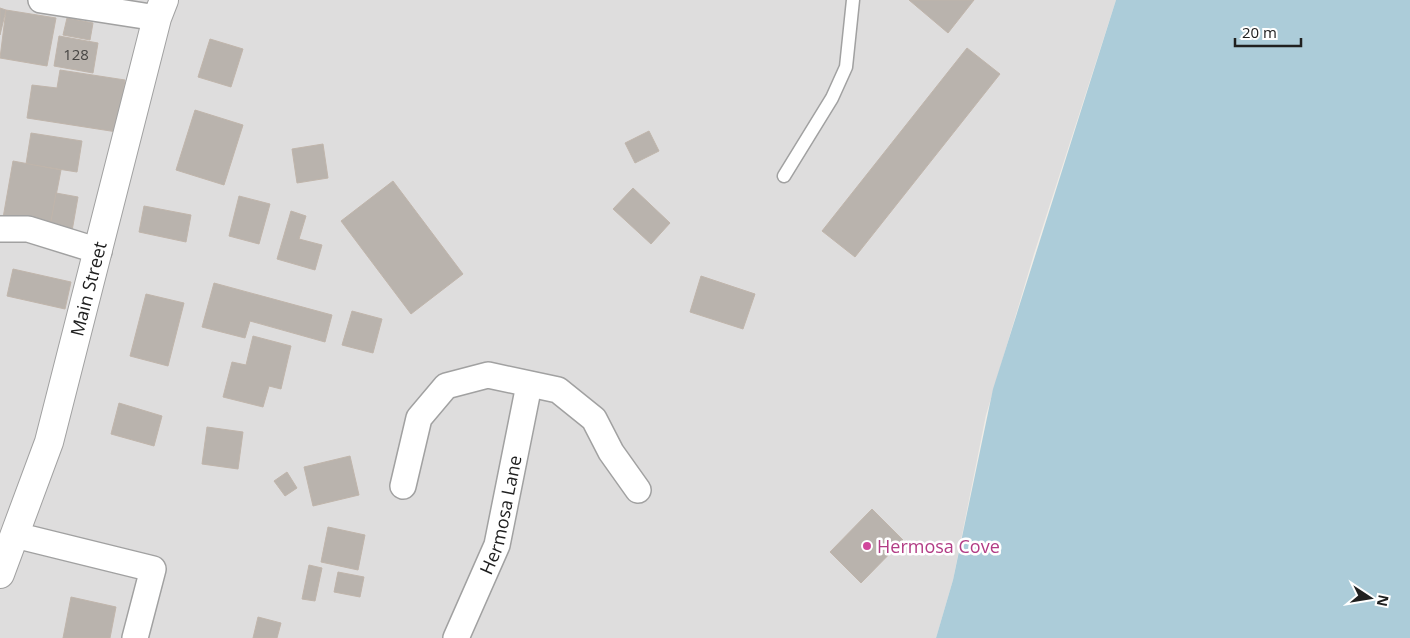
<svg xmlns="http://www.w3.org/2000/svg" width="1410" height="638" viewBox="0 0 1410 638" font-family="'Open Sans',sans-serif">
  <rect width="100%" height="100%" fill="#f0ede7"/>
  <!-- residential -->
  <path fill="#dedddd" d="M0 0H1116L1034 254 986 415 953 580 936 638H0Z"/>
  <!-- water -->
  <path fill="#acccd9" d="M1116 0H1410V638H936L953 580 993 389Z"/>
  <!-- building -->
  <g fill="#b9b3ad" stroke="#c0b5ab">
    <path d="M909 0H974L948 33Z"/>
    <path d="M0 8 6 10 0 35Z"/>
    <path d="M6 10 56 18 47 66 0 58Z"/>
    <path d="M67 18 93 23 90 40 63 35Z"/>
    <path d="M59 36 98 43 93 73 54 66Z"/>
    <path d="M210 39 243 49 231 87 198 77Z"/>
    <path d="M967 48 1000 74 855 257 822 231Z"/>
    <path d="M60 70 125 80 117 132 27 118 32 85 57 88Z"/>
    <path d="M195 110 243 125 224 185 176 170Z"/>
    <path d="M649 131 659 151 635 163 625 143Z"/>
    <path d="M31 133 82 141 77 172 26 164Z"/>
    <path d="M323 144 328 178 297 183 292 149Z"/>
    <path d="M13 161 61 170 50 227 3 218Z"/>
    <path d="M393 181 463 274 411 314 341 221Z"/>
    <path d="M633 188 670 223 651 244 613 209Z"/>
    <path d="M56 193 78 197 72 231 50 227Z"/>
    <path d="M239 196 270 204 259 244 229 236Z"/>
    <path d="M144 206 191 215 186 242 139 232Z"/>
    <path d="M291 211 306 216 299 239 322 245 315 270 277 259Z"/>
    <path d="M13 269 71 282 65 309 7 296Z"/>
    <path d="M701 276 755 294 743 329 690 312Z"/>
    <path d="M214 283 332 315 325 342 250 321 245 338 202 327Z"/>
    <path d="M146 294 184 303 168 366 130 356Z"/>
    <path d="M352 311 382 319 373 353 342 345Z"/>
    <path d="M253 336 291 346 281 389 269 386 263 407 223 397 232 362 246 365Z"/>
    <path d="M119 403 162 416 154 446 111 434Z"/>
    <path d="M207 427 243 432 238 469 202 464Z"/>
    <path d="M350 456 359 495 313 506 304 467Z"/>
    <path d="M287 472 297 488 285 496 274 481Z"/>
    <path d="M872 509 903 540 861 583 830 552Z"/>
    <path d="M328 527 365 535 358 570 321 562Z"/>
    <path d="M309 565 322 568 315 601 302 599Z"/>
    <path d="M338 572 364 577 360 597 334 592Z"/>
    <path d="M71 597 116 607 110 638H63Z"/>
    <path d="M258 617 281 623 277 638H253Z"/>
  </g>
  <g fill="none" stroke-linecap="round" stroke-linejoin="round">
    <defs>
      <path id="service" d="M784 176 832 98 846 67 853 0"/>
      <g id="minor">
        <path d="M41 0 157 18"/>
        <path d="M0 229H28L99 251"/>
        <path d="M403 486 419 418 446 386 488 375 558 390 594 419 611 452 638 490"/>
        <path d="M15 535 153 569 135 638"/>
        <path id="s1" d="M456 638 497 545 529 385"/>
      </g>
      <g id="tertiary">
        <path id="s2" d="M0 574 49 442 157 18 164 0"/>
      </g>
    </defs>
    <!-- service casing -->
    <use href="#service" stroke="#a1a1a1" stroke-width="15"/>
    <!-- minor casing -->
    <use href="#minor" stroke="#a1a1a1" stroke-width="28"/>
    <!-- tertiary casing -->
    <use href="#tertiary" stroke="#a1a1a1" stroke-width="30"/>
    <!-- service -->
    <use href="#service" stroke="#fff" stroke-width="12"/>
    <!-- minor -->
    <use href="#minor" stroke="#fff" stroke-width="25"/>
    <!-- tertiary -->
    <use href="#tertiary" stroke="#fff" stroke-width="28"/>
  </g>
  <!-- markers -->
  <circle fill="#d1479c" stroke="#fff" stroke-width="2" cx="867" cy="546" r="5"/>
  <g text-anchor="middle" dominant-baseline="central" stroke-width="5" stroke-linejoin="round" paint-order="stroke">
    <!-- number labels -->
    <g font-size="15" fill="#464543">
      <text x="76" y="54">128</text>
    </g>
    <!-- street labels -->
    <g font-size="18" fill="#202020" stroke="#fff">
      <text stroke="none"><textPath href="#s2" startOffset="299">Main Street</textPath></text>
      <text stroke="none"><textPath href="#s1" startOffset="132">Hermosa Lane</textPath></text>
    </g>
    <!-- hotel labels -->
    <g font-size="18" fill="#b23c85" stroke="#fff" text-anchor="start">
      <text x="877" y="546">Hermosa Cove</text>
    </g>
  </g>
  <!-- north arrow -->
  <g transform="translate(1370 598) rotate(102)" stroke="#ffffff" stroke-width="4" paint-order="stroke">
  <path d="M0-4L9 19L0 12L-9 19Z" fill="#202020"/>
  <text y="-8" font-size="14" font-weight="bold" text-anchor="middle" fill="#202020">N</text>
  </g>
  <!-- scale -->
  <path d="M1235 38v8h66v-8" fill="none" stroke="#202020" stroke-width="2.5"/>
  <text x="1242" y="38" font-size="15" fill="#202020" stroke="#ffffff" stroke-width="4" paint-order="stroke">20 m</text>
</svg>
